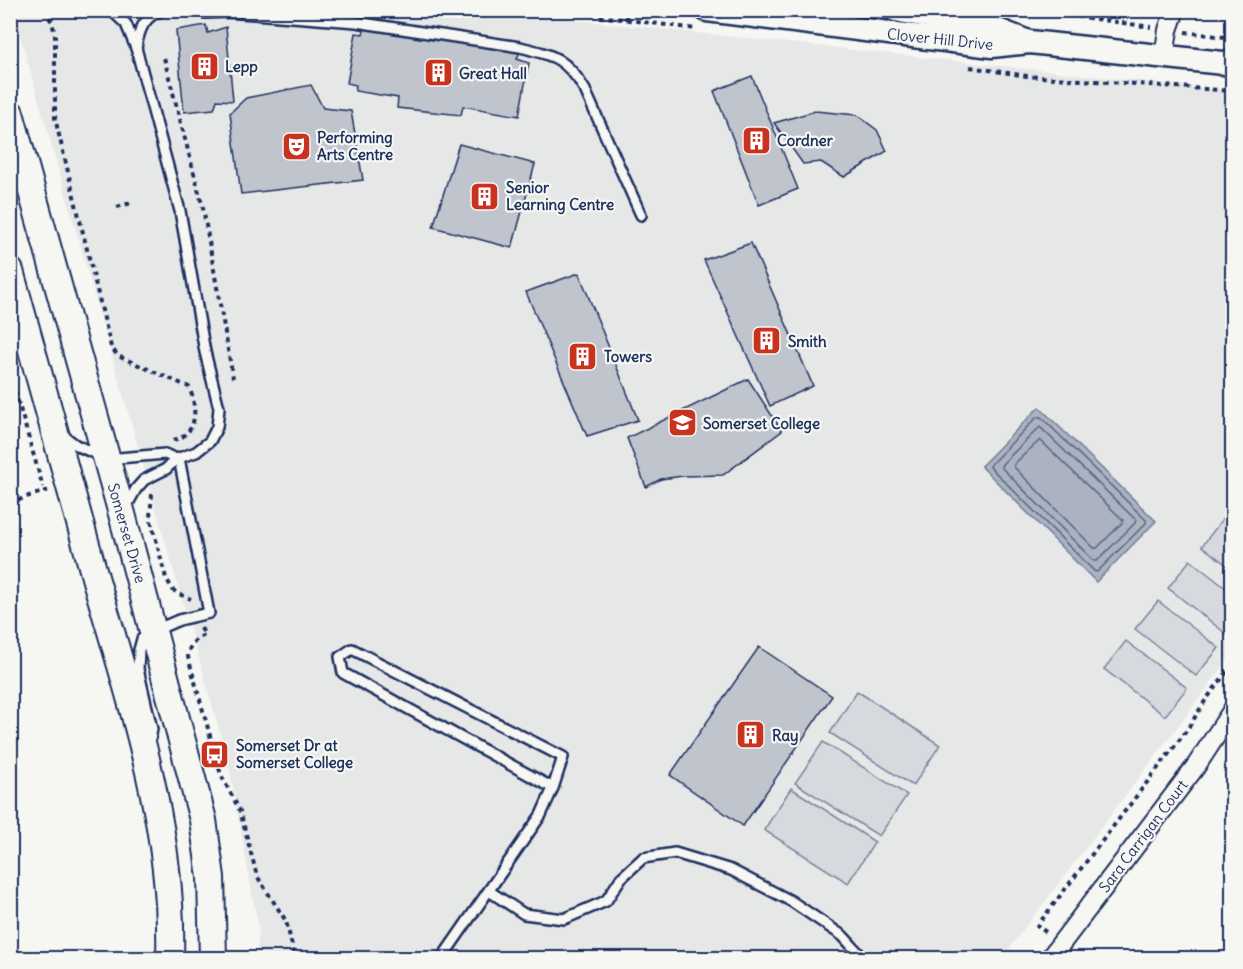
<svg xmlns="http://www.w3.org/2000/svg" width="1243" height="969" viewBox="0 0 1243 969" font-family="Delius,sans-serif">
  <rect width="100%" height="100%" fill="#f6f6f2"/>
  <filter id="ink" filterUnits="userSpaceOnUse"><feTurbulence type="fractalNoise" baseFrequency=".0167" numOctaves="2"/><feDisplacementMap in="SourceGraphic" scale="12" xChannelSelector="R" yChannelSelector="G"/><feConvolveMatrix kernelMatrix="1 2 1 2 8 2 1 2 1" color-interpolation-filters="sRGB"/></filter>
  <g filter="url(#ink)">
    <!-- built -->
    <path fill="#e6e7e7" d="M13 11H495L1232 91V655L1002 958H256L259 931 228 760Z"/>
    <!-- green -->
    <g fill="#d6d9dd" stroke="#78849e" stroke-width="1.5">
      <path d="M1224 517 1232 524V569L1202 546Z"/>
      <path d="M1190 560 1232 593V631L1229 636 1168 588Z"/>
      <path d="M1158 601 1219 648 1196 676 1135 629Z"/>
      <path d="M1126 641 1187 688 1165 716 1104 669Z"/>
      <path d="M857 691 940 745 913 786 830 733Z"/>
      <path d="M823 742 907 795 879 836 795 783Z"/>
      <path d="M791 788 875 842 848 883 764 830Z"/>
    </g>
    <!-- water -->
    <path fill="#abb2c0" stroke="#717e99" stroke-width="1.5" d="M1039 407 1156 521 1096 582 981 466Z"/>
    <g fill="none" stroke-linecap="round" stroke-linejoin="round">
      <!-- shore -->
      <g stroke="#556385" stroke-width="1.5">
        <path d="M1037 417H1041L1146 520V523L1097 572 1094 571 990 467 991 464Z"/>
        <path d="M1040 427 1136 520 1135 523 1097 561H1094L1001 467 1002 464Z"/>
        <path d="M1040 440 1123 520 1122 523 1097 548H1094L1014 467V464Z"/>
      </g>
    </g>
    <!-- building -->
    <g fill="#c0c4cd" stroke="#1b2f5e" stroke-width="1.5">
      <path d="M206 25 208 33 226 27 233 101 217 100 214 109 184 112 176 30Z"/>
      <path d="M365 26 520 51 517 59 529 63 519 116 463 106 461 115 397 108 398 98 355 91 356 85 347 83 356 33 363 34Z"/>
      <path d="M752 76 798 189 759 205 714 91Z"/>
      <path d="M311 85 323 108 351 111 363 180 241 194 230 113 246 98Z"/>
      <path d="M815 111 857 115 877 130 887 151 844 177 821 162 803 164 774 123Z"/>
      <path d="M459 144 535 164 512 248 433 227Z"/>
      <path d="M751 243 813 386 770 406 704 260Z"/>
      <path d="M579 273 638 420 587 436 526 292Z"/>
      <path d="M748 379 782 431 723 475 683 476 661 479 646 487 627 438Z"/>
      <path d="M759 647 832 696 743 826 670 775Z"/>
    </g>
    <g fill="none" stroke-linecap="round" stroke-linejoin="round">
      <defs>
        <g id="service">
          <path d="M111 10 126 24 136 48 146 85 180 211 205 352 219 408 217 427 210 441 196 452 176 459 166 469 144 480 136 489 126 507"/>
          <path d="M186 10 206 13 227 12 356 22 520 47C554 55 567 59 585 90L641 215"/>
          <path d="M136 48C139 30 144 15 164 10"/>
          <path d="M60 433 76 445 107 459 165 454 176 459"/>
          <path d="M150 740 152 729 138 669 139 650 142 639 153 631 179 620 209 613 179 458"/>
          <path d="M489 891 524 914 564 919 606 901 621 878 643 858 675 853 731 870 791 901 843 936 863 958"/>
          <path d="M442 958 541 815 553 788 563 757 352 649 340 657 343 673 553 788"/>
        </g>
        <g id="minor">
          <path d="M1164 57 1168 30 1175 10"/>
          <path d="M1050 958 1196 766 1232 711"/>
        </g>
        <g id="tertiary">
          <path d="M707 10 992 46 1030 42 1232 64"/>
          <path d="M896 10 995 29 1026 41"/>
        </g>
        <g id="secondary">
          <path d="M10 113 122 514 203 820 211 877 213 958"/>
          <path d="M10 271C38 373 66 475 95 577 131 702 174 827 170 958"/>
        </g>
      </defs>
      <!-- service casing -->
      <use href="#service" stroke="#1b2f5e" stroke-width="14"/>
      <!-- minor casing -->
      <use href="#minor" stroke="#1b2f5e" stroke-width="22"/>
      <!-- tertiary casing -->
      <use href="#tertiary" stroke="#1b2f5e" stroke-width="27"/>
      <!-- secondary casing -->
      <use href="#secondary" stroke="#1b2f5e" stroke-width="30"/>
      <!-- path -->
      <g stroke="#1b2f5e" stroke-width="4" stroke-dasharray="4.5 4.5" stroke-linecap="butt">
        <path d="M44 10 52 22 55 34V118L59 135 111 347 118 356 189 387C197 406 199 435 173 440"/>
        <path d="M555 10 696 29"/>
        <path d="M1033 10 1151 27"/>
        <path d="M626 20 627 10"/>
        <path d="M1185 32 1232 38"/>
        <path d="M164 58 203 208 233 378"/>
        <path d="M970 67 1027 76 1232 91"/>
        <path d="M117 207 131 203"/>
        <path d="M10 374 43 487"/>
        <path d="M152 494 150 517 166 578 173 590 179 594 191 599"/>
        <path d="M10 504 26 497 49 490"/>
        <path d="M201 628 205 635C194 640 189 644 188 657L221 775 240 811 257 876 286 921 295 958"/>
        <path d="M1046 932 1037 926 1187 730 1205 701 1232 665"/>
      </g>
      <!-- service -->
      <use href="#service" stroke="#f6f6f2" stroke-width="9"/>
      <!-- minor -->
      <use href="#minor" stroke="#f6f6f2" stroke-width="18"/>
      <!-- tertiary -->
      <use href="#tertiary" stroke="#f6f6f2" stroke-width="22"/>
      <!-- secondary -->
      <use href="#secondary" stroke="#f6f6f2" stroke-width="26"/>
    </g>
  </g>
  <!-- icons -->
  <defs>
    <symbol id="building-square" viewBox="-11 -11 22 22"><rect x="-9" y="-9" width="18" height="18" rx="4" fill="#c8321e" stroke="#f6f6f2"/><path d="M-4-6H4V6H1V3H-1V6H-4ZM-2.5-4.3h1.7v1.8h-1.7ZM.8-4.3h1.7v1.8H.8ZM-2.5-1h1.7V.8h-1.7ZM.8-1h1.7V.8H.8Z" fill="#fff"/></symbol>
    <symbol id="theatre-square" viewBox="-11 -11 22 22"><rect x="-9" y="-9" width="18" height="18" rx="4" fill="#c8321e" stroke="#f6f6f2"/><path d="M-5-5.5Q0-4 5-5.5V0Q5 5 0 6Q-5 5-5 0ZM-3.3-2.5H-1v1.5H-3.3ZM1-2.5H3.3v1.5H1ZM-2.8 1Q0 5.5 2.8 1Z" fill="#fff"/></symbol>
    <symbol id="school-square" viewBox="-11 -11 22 22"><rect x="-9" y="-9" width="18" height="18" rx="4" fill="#c8321e" stroke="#f6f6f2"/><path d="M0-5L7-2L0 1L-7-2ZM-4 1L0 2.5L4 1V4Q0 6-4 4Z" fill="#fff"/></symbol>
    <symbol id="bus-square" viewBox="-11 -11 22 22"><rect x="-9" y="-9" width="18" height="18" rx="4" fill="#c8321e" stroke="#f6f6f2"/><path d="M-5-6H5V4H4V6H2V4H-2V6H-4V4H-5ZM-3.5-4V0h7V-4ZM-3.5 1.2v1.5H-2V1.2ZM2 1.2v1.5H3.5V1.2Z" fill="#fff"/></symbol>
  </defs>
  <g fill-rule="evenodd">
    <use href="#building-square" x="188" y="50" width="33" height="33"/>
    <use href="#building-square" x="422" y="56" width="33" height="33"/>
    <use href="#building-square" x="740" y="124" width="33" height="33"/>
    <use href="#theatre-square" x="280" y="130" width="33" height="33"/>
    <use href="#building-square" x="468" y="180" width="33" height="33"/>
    <use href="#building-square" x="750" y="324" width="33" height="33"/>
    <use href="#building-square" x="566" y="340" width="33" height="33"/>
    <use href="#school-square" x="666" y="406" width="33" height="33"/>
    <use href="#building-square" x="734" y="718" width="33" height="33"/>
    <use href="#bus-square" x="198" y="738" width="33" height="33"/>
  </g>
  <g text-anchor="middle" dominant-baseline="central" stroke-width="4.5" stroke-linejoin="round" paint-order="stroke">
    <!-- street labels -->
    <g font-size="15" fill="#1b2f5e" stroke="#f6f6f2">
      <text transform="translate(940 39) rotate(6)">Clover Hill Drive</text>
      <text transform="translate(127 533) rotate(74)">Somerset Drive</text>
      <text transform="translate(1143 836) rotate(-53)">Sara Carrigan Court</text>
    </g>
    <!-- poi labels -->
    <g font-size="15" font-weight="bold" fill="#1b2f5e" stroke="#f6f6f2" text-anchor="start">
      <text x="225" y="66">Lepp</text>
      <text x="459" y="73">Great Hall</text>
      <text x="317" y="137">Performing<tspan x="317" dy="17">Arts Centre</tspan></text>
      <text x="777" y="140">Cordner</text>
      <text x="506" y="187">Senior<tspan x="506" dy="17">Learning Centre</tspan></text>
      <text x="788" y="341">Smith</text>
      <text x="604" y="356">Towers</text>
      <text x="703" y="423">Somerset College</text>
      <text x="772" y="735">Ray</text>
      <text x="236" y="745">Somerset Dr at<tspan x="236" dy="17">Somerset College</tspan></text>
    </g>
  </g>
  <!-- margin -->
  <rect width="1243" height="969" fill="none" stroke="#f6f6f2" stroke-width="36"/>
  <rect x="18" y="18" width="1207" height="933" fill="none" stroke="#1b2f5e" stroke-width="2" filter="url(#ink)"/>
</svg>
